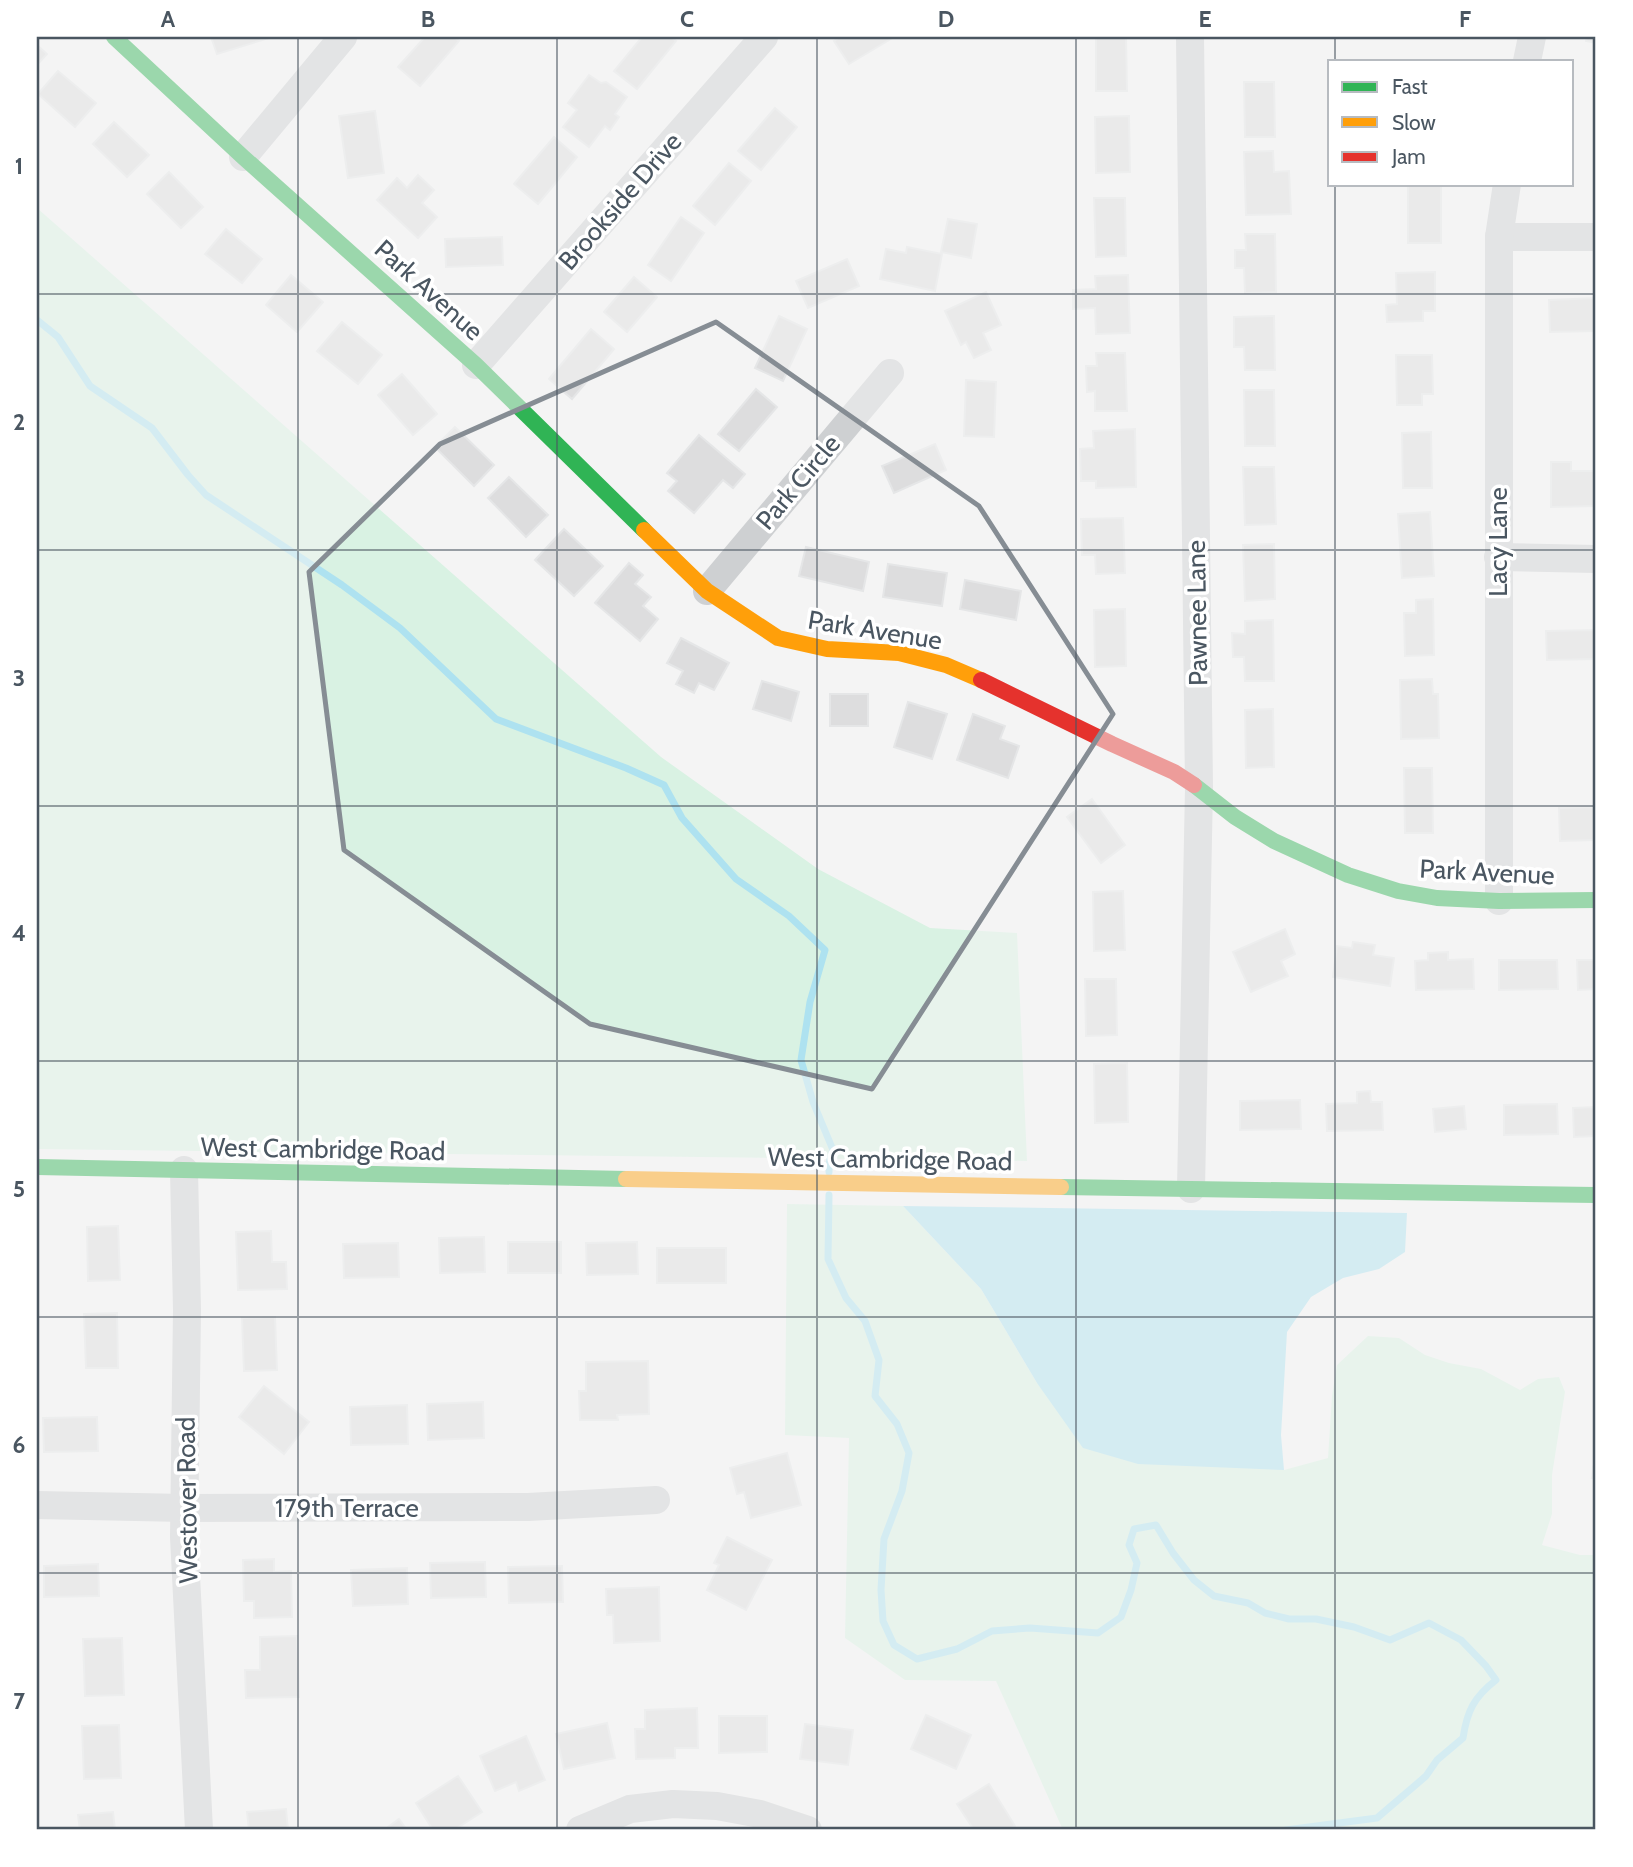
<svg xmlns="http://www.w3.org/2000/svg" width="1633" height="1867" viewBox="0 0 1633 1867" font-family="Cabin,sans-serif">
  <rect width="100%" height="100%" fill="#f4f4f4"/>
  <!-- green -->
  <g fill="#d9f2e3">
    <path d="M37 208 661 757 818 869 930 928 1017 933 1027 1161 37 1149Z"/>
    <path d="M787 1204 903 1206 981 1289 1037 1383 1284 1470 1328 1458 1332 1396 1337 1365 1368 1336 1399 1338 1425 1355 1449 1363 1481 1369 1520 1390 1538 1379 1559 1377 1565 1392 1552 1475V1514L1542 1545 1580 1555H1596V1830H1063L996 1681 905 1680 845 1638 849 1438 785 1435Z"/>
  </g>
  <!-- water -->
  <path fill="#aee2f0" d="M903 1206 1407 1213 1405 1252 1379 1269 1343 1278 1311 1297 1287 1332 1281 1435 1284 1470 1138 1464 1083 1448 1037 1383 981 1289Z"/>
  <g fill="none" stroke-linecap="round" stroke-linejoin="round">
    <!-- stream -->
    <g stroke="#aee2f0" stroke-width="7">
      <path d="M37 320 58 337 90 386 152 428 188 475 206 495 342 585 400 628 496 719 626 768 664 785 682 818 736 879 789 916 825 950 810 1002 801 1060 813 1102 833 1150 829 1163V1172"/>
      <path d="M829 1195 828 1259 846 1298 865 1321 879 1360 875 1396 897 1424 909 1453 902 1491 884 1539 881 1590 883 1621 894 1645 917 1659 957 1649 992 1631 1030 1628 1098 1633 1121 1617 1131 1590 1137 1563 1129 1545 1134 1529 1156 1525 1173 1553 1194 1580 1214 1596 1248 1603 1265 1613 1289 1619H1316L1354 1627 1390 1640 1429 1623 1461 1640 1486 1666 1496 1680C1474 1697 1467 1711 1463 1738L1437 1760 1426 1776 1377 1818 1286 1830"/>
    </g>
  </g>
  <!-- building -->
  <g fill="#ddddde" stroke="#e5e6e7" stroke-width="2">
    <path d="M211 37H272L217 54Z"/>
    <path d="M425 37H454L459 41 420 86 398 67Z"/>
    <path d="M642 37H671L676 41 637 89 614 71Z"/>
    <path d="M840 37H894L849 64 834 41Z"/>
    <path d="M1096 37H1126L1127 91H1096Z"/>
    <path d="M1587 37H1596V43L1586 41Z"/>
    <path d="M37 45 47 54 37 65Z"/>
    <path d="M58 71 96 103 75 127 38 94Z"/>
    <path d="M589 75 601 83 606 82 627 97 615 114 619 117 610 130 605 126 589 147 563 127 577 110 568 103Z"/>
    <path d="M1244 82H1274L1275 137H1245Z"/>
    <path d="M775 108 797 127 761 170 738 151Z"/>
    <path d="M375 111 384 173 348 178 339 116Z"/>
    <path d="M1129 116 1130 172 1096 173 1095 117Z"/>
    <path d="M114 122 149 155 127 177 93 144Z"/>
    <path d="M554 137 577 157 538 204 514 184Z"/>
    <path d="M1273 151 1274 172 1289 171 1291 214 1246 215 1244 152Z"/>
    <path d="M729 163 751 181 715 225 693 206Z"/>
    <path d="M169 172 203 207 181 228 147 194Z"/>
    <path d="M418 175 434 190 422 203 437 217 418 238 377 200 397 178 407 188Z"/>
    <rect x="1408" y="184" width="33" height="59"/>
    <path d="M1094 198H1125L1126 256 1096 257Z"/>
    <path d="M681 217 704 233 671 281 648 265Z"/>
    <path d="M948 219 977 224 971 258 941 252Z"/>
    <path d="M226 229 262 259 242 283 205 254Z"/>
    <path d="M1245 234H1275L1276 292 1245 293 1244 268H1235V250H1246Z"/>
    <path d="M502 237 503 265 446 267 445 239Z"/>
    <path d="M907 247 942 254 935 291 880 279 886 249 906 253Z"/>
    <path d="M847 259 859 286 808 308 796 281Z"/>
    <path d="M1435 272V311H1423V321L1387 322 1386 305 1397 304 1396 273Z"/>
    <path d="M291 275 323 302 297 332 266 305Z"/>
    <path d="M1128 275 1130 333 1096 334 1095 308 1073 309V290L1096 289 1095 276Z"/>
    <path d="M634 277 657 297 627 332 604 312Z"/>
    <path d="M986 292 1001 325 983 333 991 350 974 358 966 342 961 345 945 311Z"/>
    <path d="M1596 298V331L1550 332 1549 300Z"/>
    <path d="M779 316 807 329 783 381 755 368Z"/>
    <path d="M1274 316 1275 370H1245L1244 347H1234V317Z"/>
    <path d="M342 322 382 355 358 384 317 351Z"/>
    <path d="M591 329 614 349 572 399 549 379Z"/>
    <path d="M1096 353H1125L1127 411H1095V391L1087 392 1086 366H1097Z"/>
    <path d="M1396 355H1432L1433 394H1422V405H1397Z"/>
    <path d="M402 374 437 414 413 435 378 395Z"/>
    <path d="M966 380 996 382 994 437 964 436Z"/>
    <path d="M756 389 777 407 739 451 718 434Z"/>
    <path d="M1244 390H1274L1275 446H1245Z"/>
    <path d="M455 427 494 465 474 486 435 447Z"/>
    <path d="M1135 429 1136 487 1096 488V481H1081L1080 449 1094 448 1093 431Z"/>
    <path d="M1431 432 1432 488H1403L1402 433Z"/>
    <path d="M699 435 745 474 733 488 723 480 694 513 668 491 677 481 667 473Z"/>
    <path d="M935 444 946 470 894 493 882 466Z"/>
    <path d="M1551 462H1571V471H1596V506L1551 507Z"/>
    <path d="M1243 467H1274L1276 524 1245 525Z"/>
    <path d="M509 477 548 515 526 537 488 498Z"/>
    <path d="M1430 512 1434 576 1402 578 1398 514Z"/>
    <path d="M1123 518 1125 573 1096 574 1095 555H1082L1081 519Z"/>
    <path d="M564 529 603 566 574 596 535 560Z"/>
    <path d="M1274 544 1275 599 1245 601 1243 545Z"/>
    <path d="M806 547 869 562 863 591 799 576Z"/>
    <path d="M629 563 643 575 635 584 651 597 643 606 658 619 640 641 595 603Z"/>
    <path d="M888 564 947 573 942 606 883 597Z"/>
    <path d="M965 580 1021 591 1016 620 960 609Z"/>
    <path d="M1433 599 1434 655 1405 656 1404 613H1416V600Z"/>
    <path d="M1125 609 1126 666 1095 667 1094 610Z"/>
    <path d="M1273 620 1274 681H1245L1244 657H1233L1232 633 1245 634V621Z"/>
    <path d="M1596 630V659L1547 660 1546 631Z"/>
    <path d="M681 638 729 663 714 690 699 683 694 693 676 684 683 671 667 663Z"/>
    <path d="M1432 679 1433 694H1438L1439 738 1401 739 1400 680Z"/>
    <path d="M762 681 799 692 791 721 753 709Z"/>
    <rect x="830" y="694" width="38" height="32"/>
    <path d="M908 702 947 714 932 759 894 747Z"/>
    <path d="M1273 709 1274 767 1246 768 1245 710Z"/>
    <path d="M973 714 1005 726 1000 739 1019 746 1008 778 957 760Z"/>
    <path d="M1404 768H1432L1433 833H1405Z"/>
    <path d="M1092 799 1125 845 1101 863 1067 817Z"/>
    <path d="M1596 807V840L1560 841 1559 808Z"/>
    <path d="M1123 891 1125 950 1094 951 1093 892Z"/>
    <path d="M1285 929 1295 954 1281 961 1288 976 1251 992 1233 952Z"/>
    <path d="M1353 942 1375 945 1373 955 1394 958 1390 986 1333 977 1337 946 1352 948Z"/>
    <path d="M1448 952V960L1473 959 1474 989 1416 990 1415 961 1428 960V953Z"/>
    <path d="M1499 960H1557L1558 989 1499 990Z"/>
    <path d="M1577 960H1596V989L1578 990Z"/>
    <path d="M1085 979H1116L1117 1035 1086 1036Z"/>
    <path d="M1127 1063 1128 1122 1095 1123 1094 1064Z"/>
    <path d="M1370 1091 1371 1102H1382L1383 1130 1327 1131 1326 1104 1357 1103V1092Z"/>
    <path d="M1300 1100 1301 1129 1240 1130V1101Z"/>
    <path d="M1557 1104 1558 1134 1504 1135V1105Z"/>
    <path d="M1464 1106 1466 1129 1435 1132 1433 1109Z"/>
    <path d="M1596 1107V1136L1574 1137 1573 1108Z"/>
    <path d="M118 1226 120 1280 88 1281 87 1227Z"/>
    <path d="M271 1231 272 1262H286L287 1289 238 1290 236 1232Z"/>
    <path d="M484 1237 485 1272 440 1273 439 1238Z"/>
    <rect x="508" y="1242" width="53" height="31"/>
    <path d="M637 1242 638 1274 587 1275 586 1243Z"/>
    <path d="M398 1243 399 1277 344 1278 343 1244Z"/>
    <rect x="657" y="1248" width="69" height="35"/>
    <path d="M117 1313 118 1368H86L84 1314Z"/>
    <path d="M275 1317 277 1370 244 1371 242 1318Z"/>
    <path d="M648 1361 649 1414 617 1415 618 1420H580L579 1391H586V1362Z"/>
    <path d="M264 1386 309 1422 284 1454 239 1417Z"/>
    <path d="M483 1402 484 1438 428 1440 427 1404Z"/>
    <path d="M407 1405 408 1444 351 1445 350 1407Z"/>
    <path d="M97 1417 98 1451 44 1452 43 1418Z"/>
    <path d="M1596 1448V1478H1592Z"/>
    <path d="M787 1453 801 1505 751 1518 744 1492 737 1494 730 1468Z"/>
    <path d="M727 1537 772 1560 746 1610 707 1590 719 1565 714 1563Z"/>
    <path d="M274 1559V1572L291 1571 292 1617 254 1618V1601H244L243 1560Z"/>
    <path d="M485 1562 486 1597 431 1598 430 1563Z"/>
    <path d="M98 1564 99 1596 44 1597V1566Z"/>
    <path d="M562 1566 563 1602 509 1603 508 1567Z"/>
    <path d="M407 1568 408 1604 353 1606 351 1570Z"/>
    <path d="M659 1587 660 1641 614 1643 613 1615H607L606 1589Z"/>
    <path d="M297 1636 299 1697 246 1698 245 1670H260V1637Z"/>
    <path d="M122 1638 124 1695 85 1696 83 1639Z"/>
    <path d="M697 1708 698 1748H675V1758L636 1759 635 1729H645V1710Z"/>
    <path d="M926 1715 971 1735 956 1769 911 1749Z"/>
    <path d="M719 1716H767V1752L719 1753Z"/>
    <path d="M607 1723 615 1758 564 1769 556 1734Z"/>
    <path d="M805 1724 853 1730 848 1765 800 1759Z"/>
    <path d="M119 1725 121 1778 84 1779 82 1726Z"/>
    <path d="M526 1736 545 1780 519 1791 516 1782 495 1791 480 1756Z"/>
    <path d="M458 1776 482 1812 454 1830H433L416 1803Z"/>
    <path d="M989 1784 1015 1826 1007 1830H974L957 1804Z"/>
    <path d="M286 1809 288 1830H249L247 1812Z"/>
    <path d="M113 1812 115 1830H80L78 1815Z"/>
    <path d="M399 1819 407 1830H384Z"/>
  </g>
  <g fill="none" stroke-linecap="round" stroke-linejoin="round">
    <!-- street -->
    <g stroke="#ced0d2" stroke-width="28">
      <path d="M1190 37 1199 788 1191 1189"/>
      <path d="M1527 61 1532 37"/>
      <path d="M243 157 343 37"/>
      <path d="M1499 237H1596"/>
      <path d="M476 365 764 37"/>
      <path d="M1498 557 1596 559"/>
      <path d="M707 591 890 373"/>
      <path d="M1499 901V237L1507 184"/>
      <path d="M184 1170 187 1310 184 1537 199 1830"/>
      <path d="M37 1505 185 1508 528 1507 656 1500"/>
      <path d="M580 1830 630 1809 673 1804 717 1806 760 1814 808 1830"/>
    </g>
    <!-- fast -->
    <g stroke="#30b455" stroke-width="16">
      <path d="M114 37 243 157 476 365 644 530"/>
      <path d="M1194 785 1235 817 1274 841 1348 875 1398 891 1437 898 1499 901 1596 900"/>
      <path d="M37 1167 626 1179"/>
      <path d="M1061 1187 1596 1195"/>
    </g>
    <!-- slow -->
    <g stroke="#ff9f0a" stroke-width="16">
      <path d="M644 530 707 591 778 638 827 649 899 653 946 665 981 680"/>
      <path d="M626 1179 1061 1187"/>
    </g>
    <!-- jam -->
    <path stroke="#e5322d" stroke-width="16" d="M981 680 1112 744 1174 772 1194 785"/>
  </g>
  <!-- marked area -->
  <path d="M0 0H1633V1867H0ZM716 322 979 506 1113 714 872 1089 590 1024 344 850 309 572 440 444Z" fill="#f4f4f4" fill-opacity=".55" fill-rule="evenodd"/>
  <path fill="none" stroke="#868d94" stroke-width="5" stroke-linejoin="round" d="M716 322 979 506 1113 714 872 1089 590 1024 344 850 309 572 440 444Z"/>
  <!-- grid -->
  <path fill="none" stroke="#4a5661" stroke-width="2" stroke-opacity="0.55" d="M298 37V1830M557 37V1830M817 37V1830M1076 37V1830M1335 37V61M1335 184V1830M37 294H1596M37 550H1596M37 806H1596M37 1061H1596M37 1317H1596M37 1573H1596"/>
  <g text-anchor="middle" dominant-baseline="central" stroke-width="7" stroke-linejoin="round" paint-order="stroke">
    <!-- street labels -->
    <g font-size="26" fill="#4a5661" stroke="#fff">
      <text transform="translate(620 201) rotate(-49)">Brookside Drive</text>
      <text transform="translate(429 290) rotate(42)">Park Avenue</text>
      <text transform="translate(798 482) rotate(-50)">Park Circle</text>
      <text transform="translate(1498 542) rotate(-90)">Lacy Lane</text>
      <text transform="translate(1197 613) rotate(-91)">Pawnee Lane</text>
      <text transform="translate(875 630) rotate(9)">Park Avenue</text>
      <text transform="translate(1487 872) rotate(3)">Park Avenue</text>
      <text transform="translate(323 1149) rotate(1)">West Cambridge Road</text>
      <text transform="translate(890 1159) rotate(1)">West Cambridge Road</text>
      <text transform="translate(187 1500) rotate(-91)">Westover Road</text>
      <text x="347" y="1508">179th Terrace</text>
    </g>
  </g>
  <!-- border -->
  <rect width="1633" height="1867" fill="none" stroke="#ffffff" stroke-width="77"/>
  <!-- legend -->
  <rect x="1328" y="60" width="245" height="126" fill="#ffffff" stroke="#b7bbc0" stroke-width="2"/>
  <rect x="1342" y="82" width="35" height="10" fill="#30b455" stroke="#b7bbc0" stroke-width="2"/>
  <text x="1392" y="94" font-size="21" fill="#4a5661">Fast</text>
  <rect x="1342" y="117" width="35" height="10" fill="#ff9f0a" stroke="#b7bbc0" stroke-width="2"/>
  <text x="1392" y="130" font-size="21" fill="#4a5661">Slow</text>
  <rect x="1342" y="152" width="35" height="10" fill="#e5322d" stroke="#b7bbc0" stroke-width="2"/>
  <text x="1392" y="164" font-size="21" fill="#4a5661">Jam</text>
  <rect x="38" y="38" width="1556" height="1790" fill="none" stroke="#4a5661" stroke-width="2.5"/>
  <g font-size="23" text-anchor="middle" font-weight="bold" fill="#4a5661">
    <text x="168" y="27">A</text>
    <text x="428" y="27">B</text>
    <text x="687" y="27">C</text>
    <text x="946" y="27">D</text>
    <text x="1205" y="27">E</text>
    <text x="1465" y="27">F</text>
    <text x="19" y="174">1</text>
    <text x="19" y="430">2</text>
    <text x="19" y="686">3</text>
    <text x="19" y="941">4</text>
    <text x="19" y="1197">5</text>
    <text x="19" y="1453">6</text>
    <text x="19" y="1709">7</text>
  </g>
</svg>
